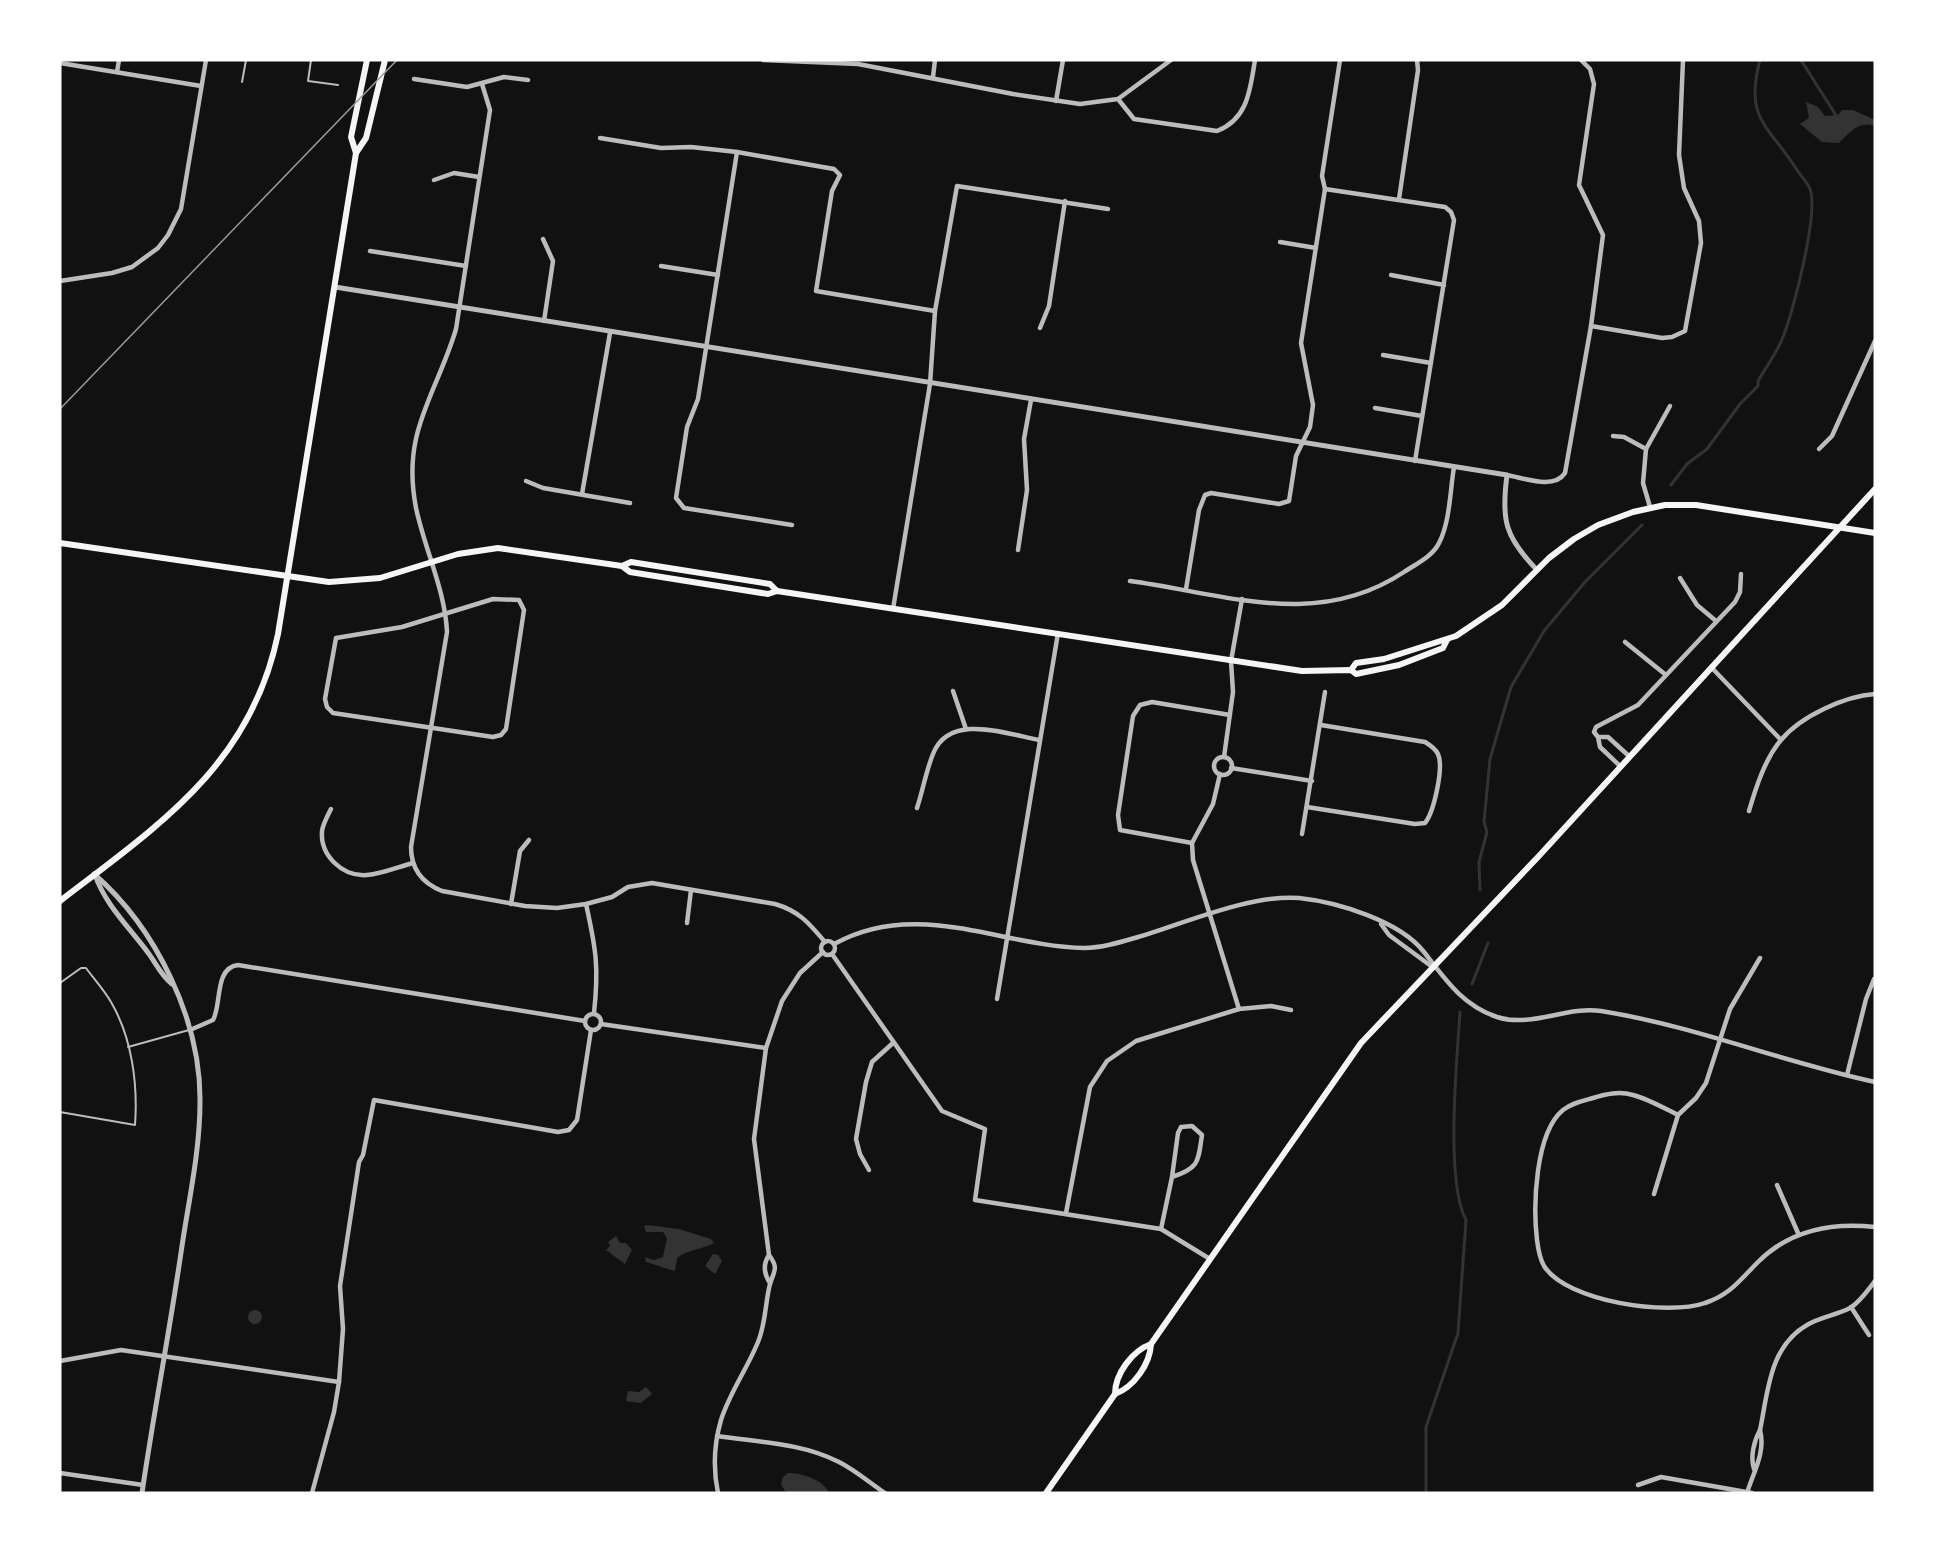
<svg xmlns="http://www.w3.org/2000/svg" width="1935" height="1553" viewBox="0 0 1935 1553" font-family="'Open Sans',sans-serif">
  <rect width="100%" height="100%" fill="#111"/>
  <!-- water -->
  <g fill="#333">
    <path d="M1806 102 1818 107 1825 116 1838 115 1842 110H1853L1875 120V126C1859 120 1849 133 1839 143L1822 142 1800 124 1809 118Z"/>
    <path d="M647 1225 679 1229 711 1239 714 1243C701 1250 689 1249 677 1258L675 1271 646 1262 645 1257 654 1260 663 1257 667 1238 663 1232H646L644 1226Z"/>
    <path d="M616 1236 620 1243H626L632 1250 625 1264 606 1250 610 1246 608 1242Z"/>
    <path d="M713 1254 718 1255 722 1261 715 1274 705 1266Z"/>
    <circle cx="255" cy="1317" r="7"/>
    <path d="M646 1387 652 1394 641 1403 626 1401 628 1391 639 1392Z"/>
    <path d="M788 1473C802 1473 824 1480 829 1493H786L781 1484 783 1477Z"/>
  </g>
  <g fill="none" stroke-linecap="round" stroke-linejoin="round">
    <!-- stream -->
    <g stroke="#333" stroke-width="3">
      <path d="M1801 60 1837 117"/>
      <path d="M1671 485 1687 464 1707 449 1740 404 1758 386V381C1766 367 1777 353 1783 337 1793 313 1819 212 1810 189 1807 182 1801 176 1797 170 1768 124 1744 120 1760 60"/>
      <path d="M1480 890 1479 862 1487 832 1484 822 1490 759 1511 687 1544 631 1585 582 1642 525"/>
      <path d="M1472 984 1488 943"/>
      <path d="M1426 1493V1427L1458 1333 1466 1220C1445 1181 1457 1059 1460 1012"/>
    </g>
    <!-- service -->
    <g stroke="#bcbcbc" stroke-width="2">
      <path d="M311 60 308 81 338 85"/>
      <path d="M242 82 246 60"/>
      <path d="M60 983 81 968H86C94 979 104 990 111 1002 132 1038 138 1084 135 1125L60 1112"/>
      <path d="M128 1047 189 1030"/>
    </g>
    <!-- minor -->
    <g stroke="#bcbcbc" stroke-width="4.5">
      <path d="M763 60 858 64 1013 94 1080 104 1118 99 1171 60"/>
      <path d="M1581 60 1590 69 1594 84 1579 185 1603 235 1591 326 1662 338 1672 337 1685 331 1701 243 1699 221 1684 188 1679 155 1683 60"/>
      <path d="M60 63 201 86"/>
      <path d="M117 72 119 60"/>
      <path d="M933 77 935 60"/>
      <path d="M414 79 467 87 504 77 528 80"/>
      <path d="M482 84 490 110 456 329C436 396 401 431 416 508 425 550 445 590 447 632L411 847C411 869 422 883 442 891L525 906 557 908 586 904 612 897 628 887 652 883 775 904C799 911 809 923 825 942"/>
      <path d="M1118 99 1134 119 1217 131C1248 119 1250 90 1255 60"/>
      <path d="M1056 101 1063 60"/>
      <path d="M600 138 661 148 691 147 737 152 834 169 840 175 832 191 816 291 935 311"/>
      <path d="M737 152 698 399 687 427 676 498 684 508 792 525"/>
      <path d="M434 180 454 173 479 177"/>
      <path d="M1325 189 1445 207 1451 212 1454 220 1415 461"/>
      <path d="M1399 199 1418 70 1417 60"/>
      <path d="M543 239 553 261 544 321"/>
      <path d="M1280 242 1316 248"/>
      <path d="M370 251 466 266"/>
      <path d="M661 266 718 275"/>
      <path d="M1391 275 1444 285"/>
      <path d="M60 281 112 273 132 267 158 248 168 235 181 209 206 60"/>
      <path d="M1040 328 1049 306 1065 201"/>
      <path d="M1383 355 1431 363"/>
      <path d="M1375 408 1422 416"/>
      <path d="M1613 436 1624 437 1646 449 1643 483 1650 507"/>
      <path d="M1646 449 1670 406"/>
      <path d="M1819 449 1832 436 1875 341"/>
      <path d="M1507 475C1524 478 1554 490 1565 473L1591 326"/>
      <path d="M526 481 543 488 630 503"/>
      <path d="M582 494 610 333"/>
      <path d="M1018 550 1027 490 1024 439 1031 400"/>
      <path d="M1680 578 1697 605 1716 621"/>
      <path d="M1130 581C1226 594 1317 630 1404 572 1416 564 1433 556 1439 543 1450 522 1450 491 1454 467"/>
      <path d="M1186 589 1199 510 1205 495 1211 493 1279 504 1289 501 1296 456 1310 427 1313 405 1301 343 1325 189 1322 176 1340 60"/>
      <path d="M493 599 519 600 524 610 506 729 501 735 493 737 333 713 327 707 325 699 336 638 402 627Z"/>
      <path d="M893 609 930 384 935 311 957 186 1108 209"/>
      <path d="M1625 642 1666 675"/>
      <path d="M1711 667 1781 740"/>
      <path d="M953 691 966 729"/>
      <path d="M1598 737H1608L1630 757"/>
      <path d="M1224 757 1233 692 1231 661 1242 599"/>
      <circle cx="1223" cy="766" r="9"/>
      <path d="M1620 766 1600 747 1598 737 1594 732 1596 727 1638 705 1735 602 1740 592 1741 574"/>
      <path d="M1231 768 1312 781"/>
      <path d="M1220 774 1213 804 1192 843 1193 860 1239 1009"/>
      <path d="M1307 807 1415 824 1425 823C1434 812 1444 767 1438 754 1435 748 1430 745 1425 742L1321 725"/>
      <path d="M917 808C923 790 926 771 933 754 949 712 1007 734 1039 740"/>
      <path d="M331 809C328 815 323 824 322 831 320 855 342 877 367 875 382 874 398 867 413 863"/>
      <path d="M1749 811C1756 787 1765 759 1781 740 1801 716 1845 696 1875 694"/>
      <path d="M1302 834 1325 692"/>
      <path d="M1192 843 1120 830 1118 815 1133 716 1140 705 1152 702 1230 715"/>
      <path d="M511 904 520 851 529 840"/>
      <path d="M586 904C596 949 599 967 594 1013"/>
      <path d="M687 923 691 890"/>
      <path d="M1381 924 1389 935 1431 966"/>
      <circle cx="828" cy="948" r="7"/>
      <path d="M834 944C917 898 999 946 1084 948 1102 948 1121 942 1138 937 1185 923 1252 894 1299 898 1337 902 1400 921 1424 952 1445 979 1462 1005 1497 1017 1532 1028 1566 1006 1601 1011 1695 1026 1782 1062 1875 1082"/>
      <path d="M832 954 942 1111 985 1129 975 1200 1161 1229 1210 1259"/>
      <path d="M997 999 1058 633"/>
      <circle cx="593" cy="1022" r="8"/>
      <path d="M601 1024 766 1048"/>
      <path d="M190 1030 213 1020C222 1004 214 968 238 965L585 1021"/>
      <path d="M1847 1075 1866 999 1874 979"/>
      <path d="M1678 1115C1664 1108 1648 1099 1633 1095 1619 1091 1606 1094 1593 1098 1582 1101 1572 1103 1563 1110 1535 1133 1533 1206 1537 1240 1538 1248 1540 1259 1544 1266 1567 1302 1668 1316 1705 1303 1730 1295 1741 1279 1758 1262 1790 1230 1831 1222 1875 1227"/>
      <path d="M869 1170 860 1154 856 1139 866 1082 872 1062 893 1043"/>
      <path d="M1777 1185 1798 1233"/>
      <path d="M1654 1194 1678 1115 1696 1098 1706 1083 1730 1009 1760 958"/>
      <path d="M1066 1213 1090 1087 1107 1061 1136 1041 1239 1009 1271 1006 1291 1010"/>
      <path d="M1161 1229 1172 1177 1178 1133 1181 1127 1192 1126 1202 1135C1198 1161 1200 1168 1172 1177"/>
      <path d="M769 1255C763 1264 764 1274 770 1283"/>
      <path d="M1851 1307 1869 1335"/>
      <path d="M60 1361 121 1350 339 1382"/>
      <path d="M717 1436C758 1442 802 1443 839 1462 855 1470 870 1483 885 1493"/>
      <path d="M1754 1469C1750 1457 1754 1441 1760 1430 1768 1392 1769 1347 1807 1325 1820 1317 1837 1315 1850 1308 1860 1302 1868 1290 1875 1281"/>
      <path d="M60 1473 143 1485"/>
      <path d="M1638 1485 1661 1477 1752 1493"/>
      <path d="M312 1493 334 1412 339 1382 343 1329 340 1286 359 1162 363 1155 374 1100 558 1132 569 1130 577 1120 591 1030"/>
      <path d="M718 1493C713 1469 714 1444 721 1420 730 1392 747 1369 758 1342 766 1323 765 1303 770 1284 774 1271 779 1268 769 1255L754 1139 766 1048 782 1001 800 973 823 952"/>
      <path d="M1747 1493C1753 1473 1766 1452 1760 1430"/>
    </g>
    <!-- tertiary -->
    <g stroke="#bcbcbc" stroke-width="5">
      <path d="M335 287 1507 475C1501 520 1505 537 1537 570"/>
      <path d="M94 874C156 928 201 1020 200 1102 200 1150 189 1199 182 1246 170 1329 154 1411 142 1493"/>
      <path d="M95 875C106 906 130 928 149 954 157 965 161 975 172 984"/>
    </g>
    <!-- secondary -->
    <g stroke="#f5f5f5" stroke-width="6">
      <path d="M356 153 351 137 367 60"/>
      <path d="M60 543 329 582 380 578 458 554 498 548 622 566 630 572 768 594 777 591 1302 671 1351 670 1356 674 1399 665 1443 648 1447 640"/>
      <path d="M622 566 631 562 770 584 777 591"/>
      <path d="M1351 670 1356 663 1384 659 1456 636 1502 605 1549 558 1574 539 1598 525 1633 512 1665 505H1696L1875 533"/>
      <path d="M60 901C159 825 251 765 278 634L356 153 366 138 385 60"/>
      <path d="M1115 1394C1115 1374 1132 1351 1151 1344L1361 1043 1538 857 1875 489"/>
      <path d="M1046 1493 1115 1394C1134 1387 1150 1364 1151 1344"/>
    </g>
    <!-- tram -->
    <path stroke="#9a9a9a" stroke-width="1.5" d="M60 409 397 60"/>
  </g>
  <!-- border -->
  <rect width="1935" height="1553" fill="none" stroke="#ffffff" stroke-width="123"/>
</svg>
